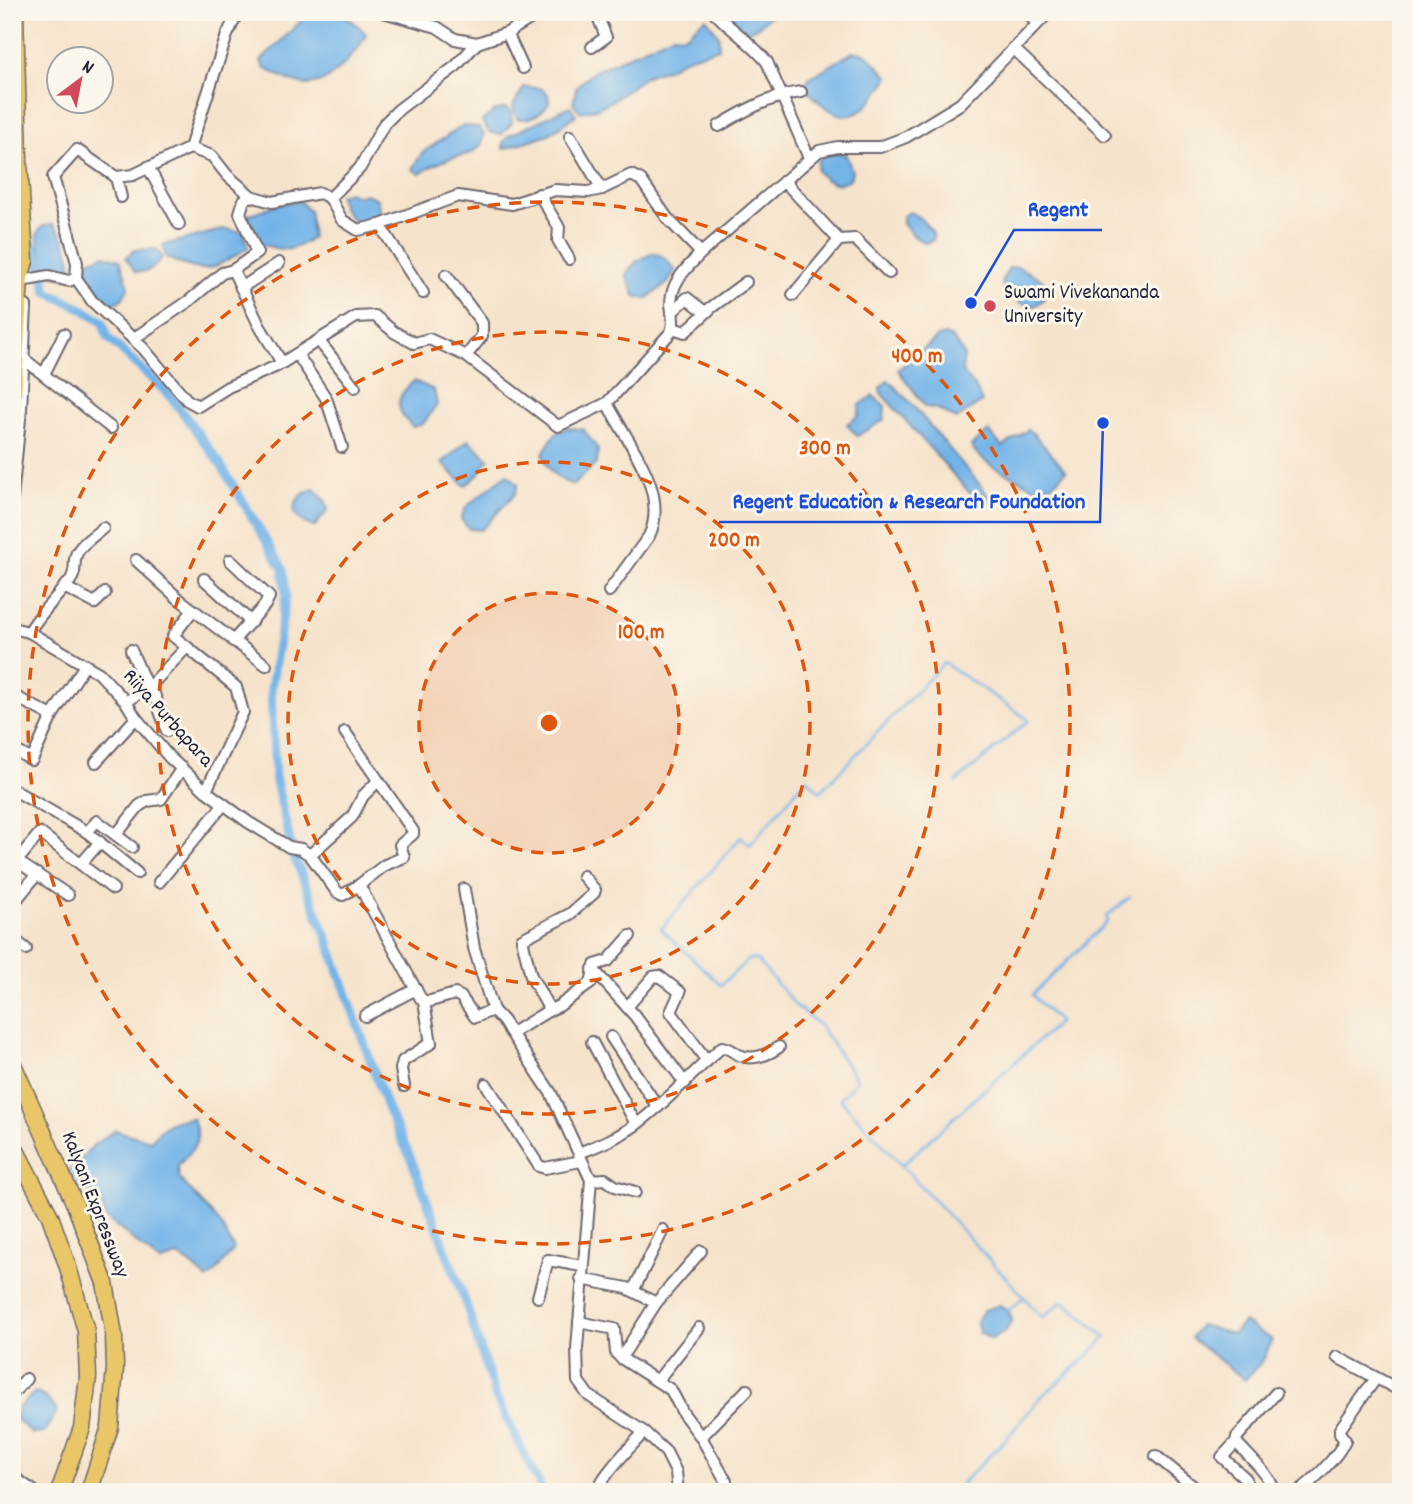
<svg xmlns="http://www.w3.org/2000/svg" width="1413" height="1504" viewBox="0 0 1413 1504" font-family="Dekko,sans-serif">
  <rect width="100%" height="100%" fill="#fbf7ec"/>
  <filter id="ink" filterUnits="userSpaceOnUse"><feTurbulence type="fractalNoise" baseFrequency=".0143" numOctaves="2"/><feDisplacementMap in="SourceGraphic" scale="14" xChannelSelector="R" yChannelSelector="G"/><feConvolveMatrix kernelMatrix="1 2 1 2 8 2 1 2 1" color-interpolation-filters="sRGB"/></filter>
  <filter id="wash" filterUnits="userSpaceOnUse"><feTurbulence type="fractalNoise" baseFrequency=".00686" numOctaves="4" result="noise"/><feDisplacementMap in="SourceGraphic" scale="28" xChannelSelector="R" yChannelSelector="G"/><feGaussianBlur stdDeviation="1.57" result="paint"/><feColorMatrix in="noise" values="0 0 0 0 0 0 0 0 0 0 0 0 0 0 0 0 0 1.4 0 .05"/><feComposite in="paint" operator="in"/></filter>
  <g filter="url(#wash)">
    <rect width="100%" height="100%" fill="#f6e3cb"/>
    <!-- water -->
    <g fill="#73b4e8" stroke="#4a6b92" stroke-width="2">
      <path d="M310 12C339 12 345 11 366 34 362 45 354 52 347 61 314 96 303 87 264 68L261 61Z"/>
      <path d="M717 12H774L759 26 742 34Z"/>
      <path d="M706 18 719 36V48L684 59 669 68 646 76 613 100 596 109 580 112 573 103 577 86 593 72 672 35 685 36Z"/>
      <path d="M853 52 865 53 889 77C858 124 844 129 804 87L809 78Z"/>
      <path d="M524 87 540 88 548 94 549 103C540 115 532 120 517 119L513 106Z"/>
      <path d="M570 106 576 115 549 134 503 149V143L508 136Z"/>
      <path d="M505 108 511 112 512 123 501 135 489 132 482 121 493 112Z"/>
      <path d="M462 126 478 127 484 134 481 145 471 153 448 159 430 167 420 174 412 169 422 153Z"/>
      <path d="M829 152 846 155 852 171 850 179 838 184 826 180 817 171 818 160Z"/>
      <path d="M349 192 357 196 367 194 377 199 380 211 373 222 358 224C346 215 342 209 339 195Z"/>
      <path d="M300 201 310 212 312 238C291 253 284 251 260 244L251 229 248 215 275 205Z"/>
      <path d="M910 212 920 218 933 232V240L926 243 916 238 903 224V216Z"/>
      <path d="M53 224C65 236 70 253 72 269L66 278 49 275 43 262 37 234 43 226Z"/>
      <path d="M225 229 243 232 248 248C211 269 207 278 166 257L163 245Z"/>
      <path d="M157 249 162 257C155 268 149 272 136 272L126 258 135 250Z"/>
      <path d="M653 253 664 257 675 270 668 283 646 299 635 296 626 274 637 261Z"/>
      <path d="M104 255 120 260 129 287 122 299 107 308C92 295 87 285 85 266L91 260Z"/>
      <path d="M1018 267 1038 277 1048 286 1043 300 1035 306 1020 303 1004 291 1002 280 1009 268Z"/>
      <path d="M946 335 953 339 964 355 962 371 977 390 982 402 956 419 936 408 926 407 898 370 938 337Z"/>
      <path d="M888 380 909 401 981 486 990 498 985 505 976 500 881 393 880 388Z"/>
      <path d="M414 381 434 390 437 405 423 424 413 427C394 409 394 398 414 381Z"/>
      <path d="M873 396 885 406 884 420 857 436 847 424 858 416 860 405Z"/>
      <path d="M567 428 583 429 598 449 597 463 573 485C556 479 547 470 543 453L555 434Z"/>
      <path d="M1028 430 1033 433 1066 471 1053 484 1038 489C1014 475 987 470 971 446L989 431 1002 447Z"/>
      <path d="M468 440 489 459 476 477 465 486 442 463Z"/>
      <path d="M507 474 518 484 515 494 481 530 469 529 461 519 466 507Z"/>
      <path d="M314 489 325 500 328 510 314 527 304 523 294 513C294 499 302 493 314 489Z"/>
      <path d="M192 1118C204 1142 194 1147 178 1166L179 1178 220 1223 234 1249 215 1273 207 1279 184 1259 177 1256 160 1262 106 1218 98 1193 84 1192 71 1186 66 1174 95 1144 115 1130 151 1141C164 1124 171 1120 192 1118Z"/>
      <path d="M1000 1305 1008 1311 1012 1320 1005 1332 991 1339 980 1333 976 1322 984 1310Z"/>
      <path d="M1244 1322 1272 1340 1263 1360 1245 1380 1191 1338 1200 1325 1232 1334Z"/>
      <path d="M35 1392 46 1398 57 1410 44 1433 32 1434 15 1418 18 1408Z"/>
    </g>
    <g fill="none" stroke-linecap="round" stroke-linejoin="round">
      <!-- stream -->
      <g stroke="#73b4e8" stroke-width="2.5">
        <path d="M901 1166 1059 1022 1032 995 1108 921 1106 917 1130 897"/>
        <path d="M1008 1311 1024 1297"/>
        <path d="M953 1492 1006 1439 1041 1397 1086 1358 1106 1337 1063 1301 1042 1318 1024 1297 840 1099 857 1080 819 1025 796 1006 757 960 749 959 721 985 661 929 741 837 750 845 807 778 820 792 944 663 1029 720 956 782"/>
      </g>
      <!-- canal -->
      <path stroke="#73b4e8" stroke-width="9" d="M12 226C36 232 42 270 47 292L81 308 102 321 108 338 171 397 219 462 283 569 286 595 271 689 275 777 293 854 326 935 387 1108 411 1159 464 1298 496 1397 543 1492"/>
    </g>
  </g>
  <g filter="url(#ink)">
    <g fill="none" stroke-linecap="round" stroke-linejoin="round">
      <defs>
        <g id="minor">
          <path d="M383 12 437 27 455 39 477 43 507 33 541 12"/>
          <path d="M714 12C731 30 752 43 767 62L809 158"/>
          <path d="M1026 12 1037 23"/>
          <path d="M507 33 523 68"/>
          <path d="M592 47 606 37 596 12"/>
          <path d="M1013 48 1105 135"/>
          <path d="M719 126C745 110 771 96 801 92"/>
          <path d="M570 136 602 189"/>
          <path d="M190 148 227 35 238 12"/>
          <path d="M148 167 179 224"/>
          <path d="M116 177 121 197"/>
          <path d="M784 181 839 240 793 295"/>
          <path d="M539 194 557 224 559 228 558 240 569 259"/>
          <path d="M251 196 244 200 240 213 257 253 233 270 259 325 282 363"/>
          <path d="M330 198 360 168 384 124 398 110 456 66 477 43"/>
          <path d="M380 225 423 293"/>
          <path d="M839 240 855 239 889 273"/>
          <path d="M446 275 482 323V336L466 356"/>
          <path d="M76 278 92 301 143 348 187 400 198 406 228 387 277 366 356 317 375 316 394 332 414 343 429 339 466 356 558 426 607 403 671 332C675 322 672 314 671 304 671 281 687 268 701 253"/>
          <path d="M27 280 49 276 69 281 76 278 77 263 53 177 77 150 116 177 133 175 190 148 212 156 227 175 251 196 272 202 320 193 330 198 342 220 358 230 380 225 458 196 512 204 555 190 588 192 602 189 631 175 641 180 668 219 701 253 819 151 838 147H880L906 137 960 104 1049 12"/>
          <path d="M241 288 279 263"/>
          <path d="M672 312 687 298 705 312 746 282"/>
          <path d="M673 328 685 332 709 310"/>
          <path d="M133 339 189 301 222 273 233 270"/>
          <path d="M319 341 355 387"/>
          <path d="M297 354 326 398 342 447"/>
          <path d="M24 359 111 428"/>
          <path d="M44 374 64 334"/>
          <path d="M607 403C627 442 670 492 649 536L609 591"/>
          <path d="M12 498 21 409 26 306"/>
          <path d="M136 560 179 599 266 665"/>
          <path d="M230 560 269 597 265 605 233 641"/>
          <path d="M204 579 251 622"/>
          <path d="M64 587 95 603 105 593"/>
          <path d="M12 628 29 632 99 673 126 702 136 718 169 757 206 791 248 822 289 847 301 849 310 855 337 892 343 895 359 885 421 999 427 1002 455 994 461 997 475 1017 493 1010 503 1021 551 1093 591 1180 605 1179 615 1186 635 1192"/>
          <path d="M29 632C40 613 56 598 70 581 77 572 73 564 76 555 80 544 94 536 103 528"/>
          <path d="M187 647 236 687 243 712 206 791"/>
          <path d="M131 650 147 687"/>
          <path d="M151 685 167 731"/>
          <path d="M12 695 52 716"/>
          <path d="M126 702 151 685 187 647 173 636 193 610"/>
          <path d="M345 732 413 831V834L400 845 404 857 385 865 359 885"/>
          <path d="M12 749 32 760 52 716 85 665"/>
          <path d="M96 762 136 718"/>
          <path d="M12 789 87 832 137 873"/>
          <path d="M87 832 97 821 132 847"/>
          <path d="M116 835 139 806 147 801 161 799 182 768"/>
          <path d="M310 855 352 817 363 796 378 781"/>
          <path d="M12 858 68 895"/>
          <path d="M17 861 40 833 113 889"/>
          <path d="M81 864 100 842"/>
          <path d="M159 882 224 804"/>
          <path d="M464 889 474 948 493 1010"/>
          <path d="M12 905 37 874"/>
          <path d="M12 938 26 949"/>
          <path d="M593 969 635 1016 685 1083"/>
          <path d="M627 1007 653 977 659 976 680 992 671 1012 707 1061"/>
          <path d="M548 1011 559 1006 591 983 595 965 608 961 630 936"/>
          <path d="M365 1016 416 989"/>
          <path d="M512 1033 548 1011 547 1005 531 976 522 939 570 914 594 893 595 890 583 876"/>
          <path d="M611 1037 658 1107"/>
          <path d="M592 1042 636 1124"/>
          <path d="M486 1084 539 1166 545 1168 581 1161"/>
          <path d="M404 1086 401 1069 403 1061 431 1043 424 1002"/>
          <path d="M579 1153C599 1145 619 1137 637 1124 668 1101 693 1072 722 1047 730 1048 732 1051 739 1055 752 1061 768 1055 779 1047"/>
          <path d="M591 1180 577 1348 578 1381 588 1395 644 1432 666 1452 676 1472 678 1492"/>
          <path d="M701 1251 656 1303 621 1358 671 1390 683 1413 701 1437 726 1481 725 1492"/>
          <path d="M581 1279 627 1288 656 1303"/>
          <path d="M633 1291 663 1230"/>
          <path d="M538 1297 548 1260 582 1266"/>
          <path d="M579 1322 614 1329 616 1353 621 1358"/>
          <path d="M1337 1357 1401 1391"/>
          <path d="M657 1381 699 1328"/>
          <path d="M1276 1393 1237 1437 1236 1442C1251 1459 1266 1471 1276 1492"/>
          <path d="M12 1394 26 1379"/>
          <path d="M701 1437 747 1390"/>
          <path d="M1236 1442 1222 1457 1246 1479V1483L1240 1492"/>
          <path d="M1156 1456 1200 1492"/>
          <path d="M12 1476 35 1492"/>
          <path d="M598 1492C599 1477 633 1445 644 1432"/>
          <path d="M1298 1492C1313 1481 1338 1457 1345 1440L1340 1434V1429L1376 1378"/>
        </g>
        <g id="highway">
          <path d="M12 416 20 278 25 261 19 160 15 12"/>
          <path d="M12 1062 76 1207 105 1283 114 1335 115 1368 110 1427 89 1492"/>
          <path d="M12 1143 50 1216 68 1267 86 1331 88 1377 82 1428 59 1492"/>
        </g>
      </defs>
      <!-- minor casing -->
      <use href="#minor" stroke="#6c666d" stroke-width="14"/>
      <!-- highway casing -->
      <use href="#highway" stroke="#6c666d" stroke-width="19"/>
      <!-- minor -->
      <use href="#minor" stroke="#fff" stroke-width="10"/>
      <!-- highway -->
      <use href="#highway" stroke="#e9c769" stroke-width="16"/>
    </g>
  </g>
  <!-- distance rings -->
  <circle cx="549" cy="723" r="130" fill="#de560e" fill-opacity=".12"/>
  <g fill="none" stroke="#de560e" stroke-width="3.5" stroke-dasharray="12 9">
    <circle cx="549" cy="723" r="130"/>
    <circle cx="549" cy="723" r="261"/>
    <circle cx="549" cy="723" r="391"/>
    <circle cx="549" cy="723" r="521"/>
  </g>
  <!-- markers -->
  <circle fill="#d1495b" stroke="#fbf7ec" stroke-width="2.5" cx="990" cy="306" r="7"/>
  <g text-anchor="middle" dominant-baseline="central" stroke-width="6" stroke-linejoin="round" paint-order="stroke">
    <!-- poi labels -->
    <g font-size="21" fill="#22223b" stroke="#fbf7ec" text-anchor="start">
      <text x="1004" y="294">Swami Vivekananda<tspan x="1004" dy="24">University</tspan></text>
    </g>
    <!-- street labels -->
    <g font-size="21" fill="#22223b" stroke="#fbf7ec">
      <text transform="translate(167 719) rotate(48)">Riiya Purbapara</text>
      <text transform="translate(94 1205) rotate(69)">Kalyani Expressway</text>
    </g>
  </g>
  <circle cx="549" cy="723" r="10" fill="#de560e" stroke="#fbf7ec" stroke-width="3.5"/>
  <g font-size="21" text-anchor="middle" font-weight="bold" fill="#de560e" stroke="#fbf7ec" stroke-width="6" stroke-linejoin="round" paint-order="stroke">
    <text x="917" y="362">400 m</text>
    <text x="825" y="454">300 m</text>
    <text x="734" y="546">200 m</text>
    <text x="641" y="638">100 m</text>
  </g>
  <!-- callouts -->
  <path fill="none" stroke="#1d4ed8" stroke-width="2.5" d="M971 303L1014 230H1102M1103 423L1100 522H719"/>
  <g fill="#1d4ed8" stroke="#fbf7ec" stroke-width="2.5">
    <circle cx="971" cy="303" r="7"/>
    <circle cx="1103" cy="423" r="7"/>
  </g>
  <g font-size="23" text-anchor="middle" font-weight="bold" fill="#1d4ed8" stroke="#fbf7ec" stroke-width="6" stroke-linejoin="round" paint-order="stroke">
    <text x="1058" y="216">Regent</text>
    <text x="909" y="508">Regent Education &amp; Research Foundation</text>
  </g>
  <!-- margin -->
  <rect width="1413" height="1504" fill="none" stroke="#fbf7ec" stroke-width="42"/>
  <!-- north arrow -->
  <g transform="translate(80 80) rotate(32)"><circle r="33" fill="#fbf7ec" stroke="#a4a2a5" stroke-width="2"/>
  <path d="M0-5L12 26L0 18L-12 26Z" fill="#d1495b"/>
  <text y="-10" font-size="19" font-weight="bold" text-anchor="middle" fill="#22223b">N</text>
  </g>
</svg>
